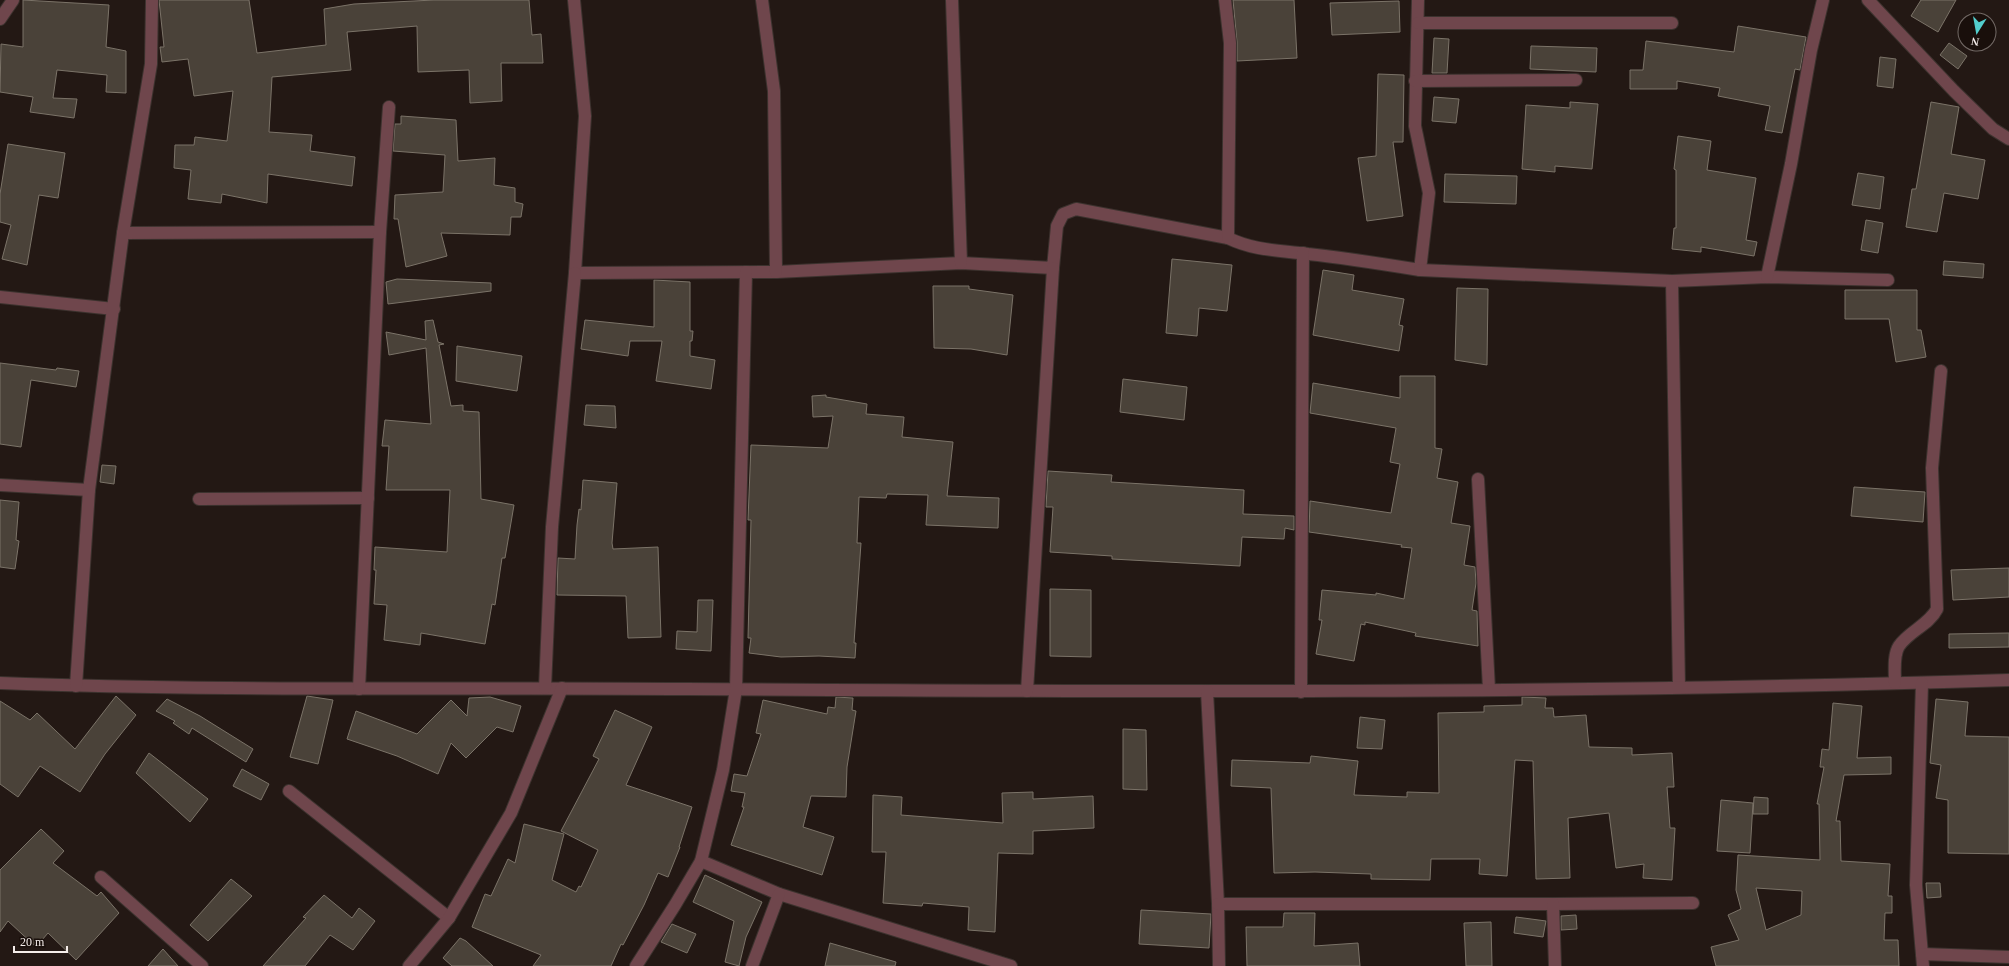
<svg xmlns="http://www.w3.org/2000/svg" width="2009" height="966" viewBox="0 0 2009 966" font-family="'Times New Roman',serif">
  <rect width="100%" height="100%" fill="#231814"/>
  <!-- building -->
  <g fill="#4a4239" stroke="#7b7368" fill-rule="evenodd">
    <path d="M23 0 109 5 106 47 126 51V93L106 92 107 75 57 70 53 98 77 99 74 118 30 112 33 97 0 92 1 44 23 47Z"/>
    <path d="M159 0H249L257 53 326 45 324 9 354 4 434 0H529L532 35 541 34 543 63H501L502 101 470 103 469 70 418 72 417 26 347 32 351 70 272 77 269 132 312 135 310 151 355 157 352 186 268 174 267 203 222 194 221 203 188 199 191 170 174 168 175 145H194L195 137 227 141 233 91 194 96 188 59 162 62 160 47H164Z"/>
    <path d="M1233 0H1294L1297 58 1237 61V42Z"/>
    <path d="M1921 0H1956L1938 32 1911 16Z"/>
    <path d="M1399 1 1400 32 1332 35 1330 3Z"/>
    <path d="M1738 26 1806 37 1800 70 1795 69 1782 133 1765 130 1770 106 1718 96 1720 88 1677 81V89H1630V70H1643L1646 41 1734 52Z"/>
    <path d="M1434 38 1449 39 1447 73H1432Z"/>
    <path d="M1949 43 1967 56 1958 69 1940 55Z"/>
    <path d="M1531 46 1597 48 1596 72 1530 69Z"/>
    <path d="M1880 57 1896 59 1893 88 1877 86Z"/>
    <path d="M1378 74 1404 75 1403 142H1393L1403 216 1367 221 1358 158 1376 156Z"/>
    <path d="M1434 97 1459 99 1456 123 1432 121Z"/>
    <path d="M1570 102 1598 104 1592 169 1555 166V172L1522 169 1526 105 1570 108Z"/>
    <path d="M1931 102 1959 107 1951 154 1985 160 1978 199 1944 193 1937 232 1906 227 1912 189H1916Z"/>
    <path d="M401 116 456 120 458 161 495 158 494 185 515 188V202L523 204 521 217H511L510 235 441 233 447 256 406 267 398 219H394L395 195 443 192 445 155 393 151 395 124H401Z"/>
    <path d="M1678 136 1711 141 1707 170 1756 178 1746 240 1757 242 1754 256 1701 247V252L1672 249 1674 228H1676V170L1674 169Z"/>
    <path d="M8 144 65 153 58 198 39 195 27 265 2 259 11 225 0 222V194Z"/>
    <path d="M1858 173 1884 177 1880 209 1852 205Z"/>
    <path d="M1445 174 1517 176 1516 204 1444 202Z"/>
    <path d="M1866 220 1883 223 1878 253 1861 250Z"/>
    <path d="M1172 259 1232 265 1227 311 1199 308 1197 336 1166 333Z"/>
    <path d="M1944 261 1984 264 1983 278 1943 275Z"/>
    <path d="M1323 270 1354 275 1352 290 1404 299 1399 325 1403 326 1399 351 1313 335Z"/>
    <path d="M397 279 491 283V291L388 304 386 282Z"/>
    <path d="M654 280 690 282V331H693L692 341H690V356L715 360 711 389 656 381 662 341H630L628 356 581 349 585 320 654 327Z"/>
    <path d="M933 286H969V289L1013 295 1007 355 971 349 934 348Z"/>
    <path d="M1457 288 1488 289 1487 365 1455 360Z"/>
    <path d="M1845 290H1917V330H1921L1926 357 1896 362 1889 319H1845Z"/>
    <path d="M433 320 438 342 444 344 439 345 451 406 463 405V411L479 412 481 499 514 505 505 558H502L495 605 492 604 485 644 421 633 420 645 384 640 387 605 374 604 376 570H374L375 547 447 552 450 490H386L389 446H382L385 420 431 424 426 348 389 355 386 332 426 340 425 321Z"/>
    <path d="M457 346 522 356 517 391 456 381Z"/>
    <path d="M0 363 56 370 57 368 79 371 76 387 31 380 21 447 0 444Z"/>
    <path d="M1400 376H1435V448L1442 449 1437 478 1458 482 1451 523 1470 526 1464 565 1475 567 1476 583 1472 610 1477 611 1478 646 1415 636 1416 633 1365 622V625L1361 624 1354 661 1316 654 1322 620H1319L1322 590 1376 595V593L1404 599 1412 548 1401 547 1402 545 1309 532 1310 501 1391 513 1400 464 1390 462 1396 428 1310 413 1313 383 1400 398Z"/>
    <path d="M1123 379 1187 387 1184 420 1120 412Z"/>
    <path d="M826 395V397L867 404 866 414 904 417 902 437 953 442 947 496 999 498 998 528 926 525 928 495 887 494 886 498 859 497 857 543H861L854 643H856L855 658 819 656 781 657 749 653 751 638H748L751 520H748L751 445 828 448 833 416 813 417 812 396Z"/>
    <path d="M586 405 615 406 616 428 584 425Z"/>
    <path d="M102 465 116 466 114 484 100 482Z"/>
    <path d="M1048 471 1112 475 1111 482 1244 490 1243 514 1294 516V530L1285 528 1284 539 1242 537 1240 566 1112 559V556L1050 552 1053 507H1046Z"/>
    <path d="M583 480 617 483 612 543 613 549 658 547 661 637 628 638 626 596 557 595 558 558 575 559 577 525 579 509 581 510Z"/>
    <path d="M1854 487 1925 492 1923 522 1851 516Z"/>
    <path d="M0 500 19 502 16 540 19 541 15 569 0 567Z"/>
    <path d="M2009 568V597L1953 600 1951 570Z"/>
    <path d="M1050 589 1091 590V657L1050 656Z"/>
    <path d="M698 600H713L711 651 676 649 677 631 697 632Z"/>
    <path d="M2009 633V647L1949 648V634Z"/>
    <path d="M116 696 136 715 105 754 80 792 40 766 18 797 0 784V701L30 720 37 713 75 749Z"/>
    <path d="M307 696 333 700 318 764 290 757Z"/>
    <path d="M490 697 521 706 513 732 497 727 466 758 451 743 438 774 397 756 347 739 356 711 417 734 451 700 467 716 469 698Z"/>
    <path d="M836 697 853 698 852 710 856 711 847 767 846 797 811 796 803 827 834 837 822 875 731 845 744 807H742L745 793 731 791 734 774 747 776 761 734 756 733 763 700 827 714 828 707 835 708Z"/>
    <path d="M1522 697 1546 698 1545 708H1553L1554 717 1586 715 1589 747 1632 748V755L1672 753 1674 787H1667L1670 828H1675L1672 880 1643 878 1644 864 1616 868 1609 813 1568 818 1570 878 1536 879 1533 761 1515 760 1507 876 1479 874 1480 859H1431L1430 880 1371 879V874L1315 872 1274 873 1271 788 1231 786 1232 760 1310 763 1311 756 1358 761 1354 795 1407 797V792L1439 793 1438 713 1484 712V706L1522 705Z"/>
    <path d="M167 699 200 716 253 749 246 762 192 728 189 734 173 723 175 721 156 711Z"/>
    <path d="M1936 699 1968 702 1965 736 2009 737V854L1948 853V800L1936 798 1941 765 1930 763Z"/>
    <path d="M1833 703 1862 706 1857 758 1891 757V774L1844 775 1836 821H1840L1841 861 1890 864 1888 896H1892V913H1885L1884 940H1898L1899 966H1716L1711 947 1739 940 1728 915 1741 909 1736 890 1738 855 1820 860 1819 804H1817L1824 767H1820L1822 749 1829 750ZM1756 888 1802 891 1801 915 1766 930Z"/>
    <path d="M615 710 652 727 626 785 692 807 679 847H680L668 877 658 873 644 905 623 945 621 944 611 966H533L541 955 472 927 485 894 491 896 508 859 515 863 524 824 564 834 552 880 576 892 579 886 581 887 598 850 561 831 599 759 593 756Z"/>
    <path d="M1360 717 1385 720 1382 749 1357 748Z"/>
    <path d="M1123 729 1146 730 1147 790 1123 789Z"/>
    <path d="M149 753 208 799 190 822 136 773Z"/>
    <path d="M242 769 269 784 261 800 233 786Z"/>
    <path d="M1033 792V799L1093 796 1094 828 1033 831V854L998 853 995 932 968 930 969 907 923 903 922 906 883 903 886 852H872L873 795 902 797 901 815 1003 823 1002 793Z"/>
    <path d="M1754 797 1768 798V814H1753Z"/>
    <path d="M1721 800 1753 803 1750 853 1717 851Z"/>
    <path d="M41 829 64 851 53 863 97 896 101 892 119 913 76 960 48 933 36 947 8 921 0 932V870Z"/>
    <path d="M705 875 762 902 746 937 739 966 725 962 734 921 693 902Z"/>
    <path d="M231 879 252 896 208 941 190 925Z"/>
    <path d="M1926 883H1940L1941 897 1927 898Z"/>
    <path d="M324 895 352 918 359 908 375 921 353 950 330 935 305 966H263L306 918 303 917Z"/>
    <path d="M1141 910 1211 914 1209 948 1139 944Z"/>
    <path d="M1284 913H1315L1314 946 1358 943 1360 966H1247L1246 927H1283Z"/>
    <path d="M1576 915 1577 929 1561 930V916Z"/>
    <path d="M1516 917 1546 921 1543 937 1514 933Z"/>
    <path d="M1491 922 1492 966H1466L1464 923Z"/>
    <path d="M672 924 696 934 687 953 661 942Z"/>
    <path d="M460 938 466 941 493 966H452L443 958Z"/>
    <path d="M830 943 896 962 895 966H825Z"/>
    <path d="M163 949 178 966H148Z"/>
  </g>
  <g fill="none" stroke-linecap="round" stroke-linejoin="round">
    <defs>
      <g id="minor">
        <path d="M574 0 585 116 575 273 776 272 961 263 1053 268 1057 226 1063 214 1076 209 1228 238C1255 251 1279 250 1308 254 1346 258 1383 264 1420 270L1429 193 1415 126 1418 0"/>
        <path d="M762 0 774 91 776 272"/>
        <path d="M952 0 961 263"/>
        <path d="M1225 0 1230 43 1228 238"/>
        <path d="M1868 0 1954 91 1993 129 2009 139"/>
        <path d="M0 19 13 0"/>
        <path d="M1418 23H1672"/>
        <path d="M1415 81 1576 80"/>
        <path d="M123 233 380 232"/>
        <path d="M1420 270 1672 281 1767 277 1888 280"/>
        <path d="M1767 277 1791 164 1811 50 1823 0"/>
        <path d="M1672 281 1679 687"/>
        <path d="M0 297 114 309"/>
        <path d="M1478 479 1489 689"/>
        <path d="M0 485 89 490"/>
        <path d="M199 499 368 498"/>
        <path d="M0 683C229 692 458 687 686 689 1127 692 1568 694 2009 680"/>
        <path d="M1895 683C1895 672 1893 655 1899 646 1909 631 1929 625 1937 609L1932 468 1941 371"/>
        <path d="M1922 683 1916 885 1923 966"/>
        <path d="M76 686 89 490 123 233 151 64 152 0"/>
        <path d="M545 688 552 527 575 273"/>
        <path d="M359 689 380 232 389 107"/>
        <path d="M1027 691 1053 268"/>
        <path d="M1207 691 1218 904 1219 966"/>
        <path d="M1301 692 1303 253"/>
        <path d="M289 791 449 918"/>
        <path d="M701 861 779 894 1011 966"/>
        <path d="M101 877 202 966"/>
        <path d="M1218 904H1553L1693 903"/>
        <path d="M1553 904 1555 966"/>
        <path d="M1922 954 2009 957"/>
        <path d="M409 966 449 918 511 813 562 688"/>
        <path d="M636 966 675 905 701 861 723 770 736 689 746 272"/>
        <path d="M752 966 779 894"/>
      </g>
    </defs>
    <!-- minor casing -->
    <use href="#minor" stroke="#3c322e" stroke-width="14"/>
    <!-- minor -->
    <use href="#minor" stroke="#6f464c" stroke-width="12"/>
  </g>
  <!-- north arrow -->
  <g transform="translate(1977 32) rotate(191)"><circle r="19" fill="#190f0b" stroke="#716864"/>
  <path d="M0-3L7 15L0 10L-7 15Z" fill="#52cdcc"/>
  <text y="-6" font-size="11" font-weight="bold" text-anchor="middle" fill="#f5edea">N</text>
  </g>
  <!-- scale -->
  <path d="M14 946v6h53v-6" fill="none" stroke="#f5edea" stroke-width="2"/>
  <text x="20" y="946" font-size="12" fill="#f5edea" stroke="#190f0b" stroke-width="3" paint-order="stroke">20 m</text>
</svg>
